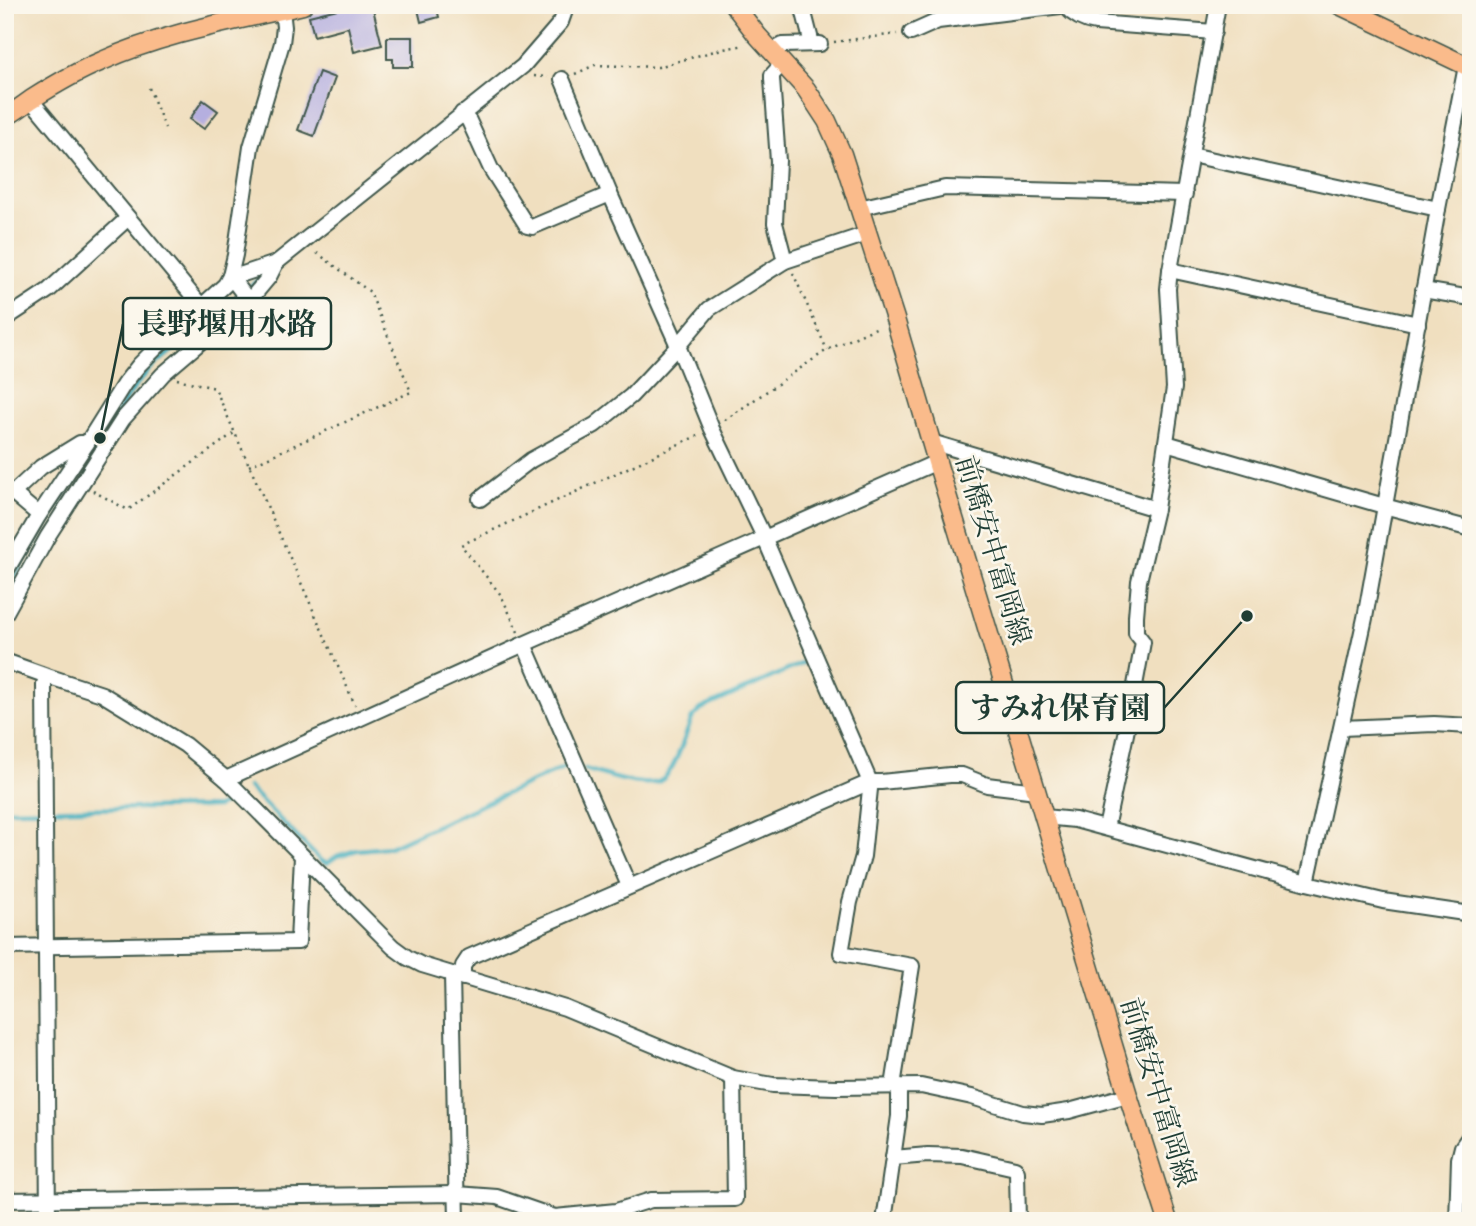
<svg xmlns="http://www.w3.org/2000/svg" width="1476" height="1226" viewBox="0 0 1476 1226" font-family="'Old Standard TT','Noto Serif JP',serif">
  <rect width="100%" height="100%" fill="#fbf7ec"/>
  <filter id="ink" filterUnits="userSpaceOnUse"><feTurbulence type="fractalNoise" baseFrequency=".0143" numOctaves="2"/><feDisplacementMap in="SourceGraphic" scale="14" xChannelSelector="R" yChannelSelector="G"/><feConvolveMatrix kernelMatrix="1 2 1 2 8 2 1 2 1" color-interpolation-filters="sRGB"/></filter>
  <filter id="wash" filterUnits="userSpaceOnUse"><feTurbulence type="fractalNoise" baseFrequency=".00686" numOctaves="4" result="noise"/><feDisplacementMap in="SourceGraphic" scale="28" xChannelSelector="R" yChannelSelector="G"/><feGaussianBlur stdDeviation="1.57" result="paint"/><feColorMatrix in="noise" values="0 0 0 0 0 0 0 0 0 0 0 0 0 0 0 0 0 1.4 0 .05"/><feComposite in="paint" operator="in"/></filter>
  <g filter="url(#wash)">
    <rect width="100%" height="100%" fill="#f0dfbf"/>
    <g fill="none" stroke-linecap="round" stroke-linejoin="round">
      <!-- stream -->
      <g stroke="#41aebe" stroke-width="4.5">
        <path d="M248 288 260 278"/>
        <path d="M5 592 100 438 136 385 150 369 238 296"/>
        <path d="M585 769C602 774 643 789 660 781 674 775 686 733 692 718L701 709 810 660"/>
        <path d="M248 787 321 861 327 863 337 856 357 850 390 847 569 765"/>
        <path d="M5 810 217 807 237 798"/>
      </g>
    </g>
    <g id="blocks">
      <!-- building -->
      <g fill="#b5afdf">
        <path d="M354 5H372L382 45 354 52 348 27 314 36 309 16Z"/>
        <path d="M417 5H436L439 17 421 22Z"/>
        <path d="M387 37H413V67H393V59H387Z"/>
        <path d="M319 72 335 78 314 136 298 130Z"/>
        <path d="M203 100 218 111 204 129 190 119Z"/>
      </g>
    </g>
  </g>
  <g filter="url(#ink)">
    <use href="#blocks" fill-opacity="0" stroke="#3e5549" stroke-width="2"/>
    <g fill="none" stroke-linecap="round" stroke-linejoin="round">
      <defs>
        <g id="minor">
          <path d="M802 5 812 44"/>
          <path d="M1066 7C1074 16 1084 21 1096 23L1214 32"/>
          <path d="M911 33 938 21 1069 5"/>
          <path d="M772 51 783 45 820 44"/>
          <path d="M783 63 772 75V79L778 161 775 223 785 261"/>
          <path d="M562 79 610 194 678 346 712 429 764 537 870 782V789L863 856 850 902 841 953 912 966 893 1086"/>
          <path d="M31 100 202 307"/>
          <path d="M462 113 469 121 491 169 527 226 532 227 610 194"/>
          <path d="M1191 155 1438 209"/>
          <path d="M859 208 945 188 1185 194"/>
          <path d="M1170 270 1418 324"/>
          <path d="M230 276 243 274 276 263 523 66 561 22 567 5"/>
          <path d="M230 276 249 301 302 336"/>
          <path d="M1423 290 1471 298"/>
          <path d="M5 319 49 290 128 218"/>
          <path d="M931 442 1156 509"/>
          <path d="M1166 443 1384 506 1471 529"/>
          <path d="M13 493 39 515"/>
          <path d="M5 496 13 493 41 467 80 443H87"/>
          <path d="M480 499 531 460 595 425 631 396 678 346 709 309 785 261 867 234"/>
          <path d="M5 573 39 515 87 443 124 384 139 365 161 343 225 285 230 276 235 255 251 147 282 43 284 27 282 10"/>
          <path d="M5 614 48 536 123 419 163 374 249 301 269 277 276 263"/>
          <path d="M524 644 629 886"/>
          <path d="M5 661 47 676 102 694 185 745 226 779 393 947 408 958 422 965 565 1008 733 1078 773 1085 836 1087 921 1086 972 1097 1023 1113 1042 1115 1069 1111 1128 1095"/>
          <path d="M47 676 44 684 48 1221"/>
          <path d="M1342 728 1434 724 1471 726"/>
          <path d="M226 779 524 644 937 462"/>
          <path d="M1044 817 1075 820 1307 883 1383 901 1471 914"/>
          <path d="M1106 828 1126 734 1143 642 1136 633V616L1139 581 1156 509 1174 388 1168 289 1170 270 1218 5"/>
          <path d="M1307 883 1365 618 1438 209 1466 66"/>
          <path d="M5 947 298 942 302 856"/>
          <path d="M452 975 457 1221"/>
          <path d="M463 978V966L469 957 870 782H881L950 775H962L987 785 1036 791"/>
          <path d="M893 1158 928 1155 962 1156 1015 1168 1017 1172 1018 1221"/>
          <path d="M5 1200 457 1194 497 1197 555 1217 616 1211 651 1200 735 1199 733 1078"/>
          <path d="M884 1221 899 1116V1086"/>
          <path d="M1457 1221 1459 1159 1462 1147 1471 1134"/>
        </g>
        <g id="major">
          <path d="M734 5 757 35 806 89 827 121 842 154 895 319 937 462 1128 1095 1168 1221"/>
          <path d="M1339 5 1471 68"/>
          <path d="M5 117C15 112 23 105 32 99 54 85 78 71 102 61 166 32 236 21 303 5"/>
        </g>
      </defs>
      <!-- minor casing -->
      <use href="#minor" stroke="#3e5549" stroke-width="18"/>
      <!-- major casing -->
      <use href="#major" stroke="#3e5549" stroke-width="21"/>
      <!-- path -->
      <g stroke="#3e5549" stroke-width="2.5" stroke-dasharray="2 5" stroke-linecap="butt">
        <path d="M834 42 897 34"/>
        <path d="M575 74 595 65 658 67 718 50 745 45"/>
        <path d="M534 76 548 77"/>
        <path d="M149 88 165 128"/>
        <path d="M793 273 827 350"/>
        <path d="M177 379 215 388 355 705"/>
        <path d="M725 420 827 350 880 326"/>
        <path d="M249 466 411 392 370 292 313 250"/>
        <path d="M93 491 128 510 234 433"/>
        <path d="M518 632 501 595 461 545 701 434"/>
      </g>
      <!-- minor -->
      <use href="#minor" stroke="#fff" stroke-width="14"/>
      <!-- major -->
      <use href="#major" stroke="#fabb8b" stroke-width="18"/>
    </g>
  </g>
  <g text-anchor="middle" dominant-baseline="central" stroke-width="5" stroke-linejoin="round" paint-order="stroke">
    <!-- street labels -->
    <g font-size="28" fill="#1f3d34" stroke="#fbf7ec">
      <text transform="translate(991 551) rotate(73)">前橋安中富岡線</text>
      <text transform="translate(1156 1093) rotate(73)">前橋安中富岡線</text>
    </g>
  </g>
  <!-- callouts -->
  <path fill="none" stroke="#1f3d34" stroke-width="2.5" d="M100 438L123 324M1247 616L1164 708"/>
  <g fill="#1f3d34" stroke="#fbf7ec" stroke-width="2.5">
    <circle cx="100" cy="438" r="7"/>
    <circle cx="1247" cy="616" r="7"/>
  </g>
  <g fill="#fbf7ec" stroke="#1f3d34" stroke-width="2.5">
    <rect x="123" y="298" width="208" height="51" rx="7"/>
    <rect x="956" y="682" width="208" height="51" rx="7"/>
  </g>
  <g font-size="30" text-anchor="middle" font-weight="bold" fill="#1f3d34">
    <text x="227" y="334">長野堰用水路</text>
    <text x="1060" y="718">すみれ保育園</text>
  </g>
  <!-- margin -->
  <rect width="1476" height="1226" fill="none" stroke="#fbf7ec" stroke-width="28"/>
</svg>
